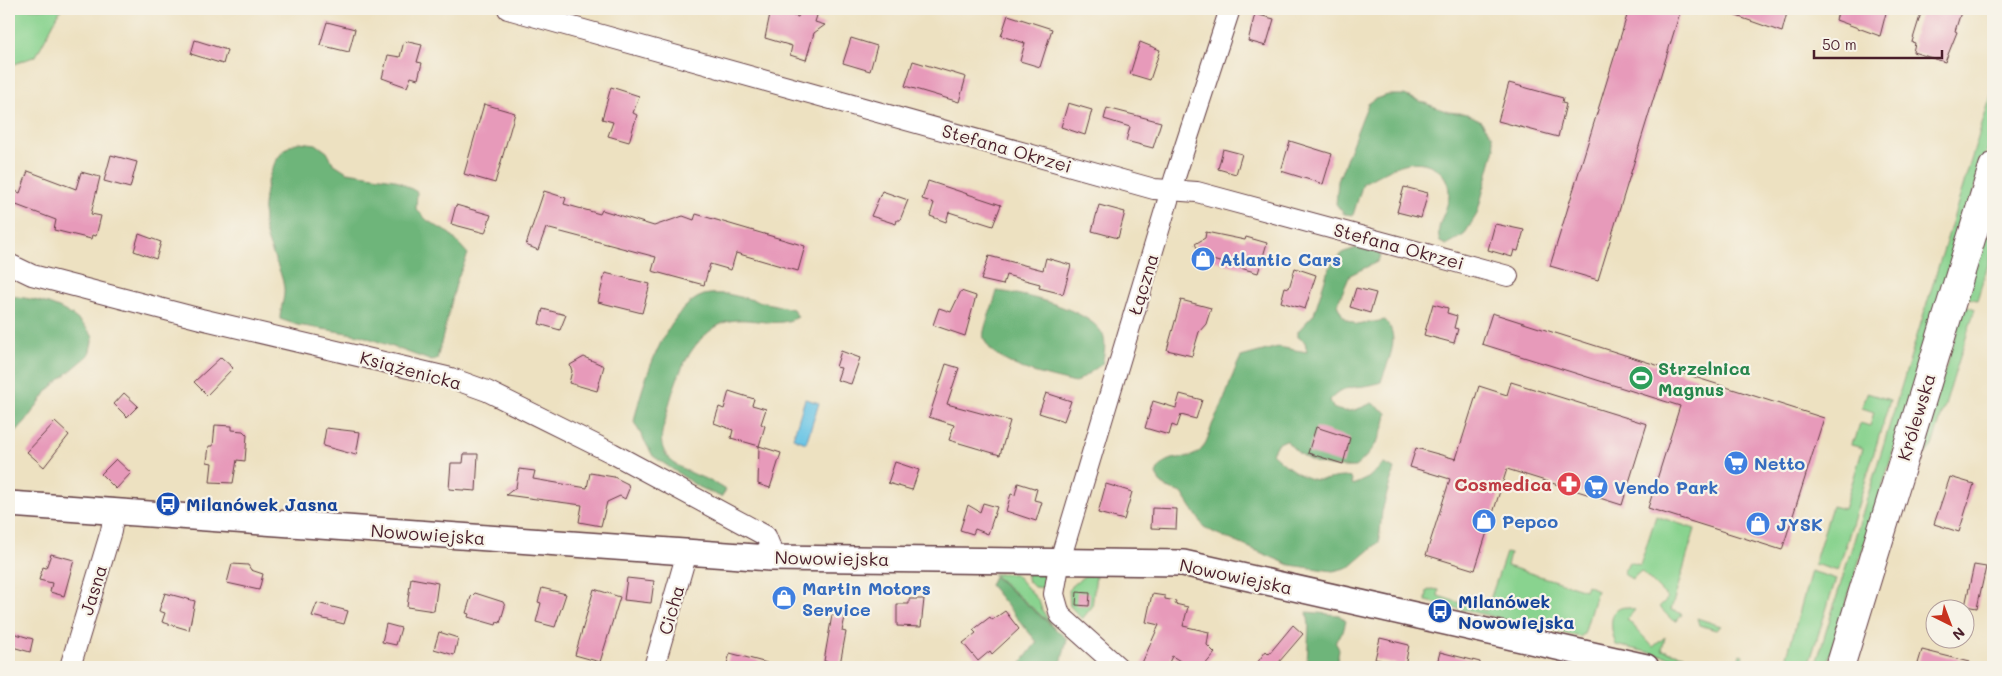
<svg xmlns="http://www.w3.org/2000/svg" width="2002" height="676" viewBox="0 0 2002 676" font-family="Mali,sans-serif">
  <rect width="100%" height="100%" fill="#f7f3e8"/>
  <filter id="ink" filterUnits="userSpaceOnUse"><feTurbulence type="fractalNoise" baseFrequency=".02" numOctaves="2"/><feDisplacementMap in="SourceGraphic" scale="10" xChannelSelector="R" yChannelSelector="G"/><feConvolveMatrix kernelMatrix="1 2 1 2 8 2 1 2 1" color-interpolation-filters="sRGB"/></filter>
  <filter id="wash" filterUnits="userSpaceOnUse"><feTurbulence type="fractalNoise" baseFrequency=".0096" numOctaves="4" result="noise"/><feDisplacementMap in="SourceGraphic" scale="20" xChannelSelector="R" yChannelSelector="G"/><feGaussianBlur stdDeviation="1.12" result="paint"/><feColorMatrix in="noise" values="0 0 0 0 0 0 0 0 0 0 0 0 0 0 0 0 0 1.4 0 .05"/><feComposite in="paint" operator="in"/></filter>
  <g filter="url(#wash)">
    <rect width="100%" height="100%" fill="#ede1c1"/>
    <!-- green -->
    <g fill="#89d38f" stroke="#6a795d">
      <path d="M9 9H61L36 56 9 66Z"/>
      <path d="M1993 89V132L1826 667 1816 664Z"/>
      <path d="M1985 235H1993V248L1977 300 1968 298 1965 290Z"/>
      <path d="M1965 305 1975 309 1932 446 1915 467Z"/>
      <path d="M1867 393 1890 400 1838 571 1814 564 1832 506 1844 509 1863 448 1851 445 1852 440H1855L1860 423 1870 426 1874 412 1862 408Z"/>
      <path d="M1656 516 1695 529 1671 610 1682 614 1677 621 1672 620 1659 607 1668 598 1641 571 1632 579 1625 575 1624 571 1629 562 1640 565Z"/>
      <path d="M1506 553 1510 554 1507 566 1585 590 1587 585 1597 590 1584 634 1580 637 1426 601 1427 591 1432 589 1439 590 1438 596 1486 611Z"/>
      <path d="M1027 568 1039 571 1043 575 1045 588 1034 587 1027 580Z"/>
      <path d="M1811 571 1836 579 1808 667H1784Z"/>
      <path d="M993 574H1015L1039 601 1042 610 1051 624Z"/>
      <path d="M1085 575H1096L1092 607 1082 619 1070 606 1069 589Z"/>
      <path d="M1627 607 1635 610 1627 619 1653 647 1665 637 1662 650 1737 667 1740 654 1743 655 1740 667H1713L1616 645C1611 632 1606 607 1627 607Z"/>
      <path d="M1697 618 1721 626 1716 630 1699 625Z"/>
    </g>
    <!-- forest -->
    <g fill="#6eb57a" stroke="#5c6a52">
      <path d="M1388 95H1404L1448 112 1467 114 1480 120 1492 135 1495 148 1477 214 1464 235 1446 245 1440 242C1434 224 1449 211 1449 193 1449 184 1445 175 1438 170 1414 151 1386 172 1363 183L1353 215 1344 214 1336 204 1338 181 1363 116 1368 104 1375 99Z"/>
      <path d="M300 142 316 144 327 152 333 163 347 172 394 179 417 192 416 209 428 221 450 234 468 254 457 280 437 359 432 361 360 335 297 325 280 319C280 309 285 298 284 288 282 268 265 244 264 223 262 196 270 148 300 142Z"/>
      <path d="M1363 246 1381 255 1377 262 1350 275 1337 305 1344 318 1357 325 1385 320C1402 338 1387 362 1381 382 1360 390 1346 382 1330 400L1333 408C1348 415 1358 409 1372 403L1387 413C1385 434 1371 454 1355 467 1326 468 1305 464 1286 440L1277 444 1272 453C1283 464 1303 480 1319 480 1331 480 1339 475 1351 478L1353 485 1368 478 1384 464 1394 469 1382 511 1379 542 1350 567 1333 571 1290 565 1215 533 1204 527 1182 493 1167 488 1160 482 1156 474C1166 449 1186 465 1201 450 1207 443 1209 434 1212 425 1216 416 1222 407 1225 397 1231 382 1233 372 1241 357L1278 347 1307 352 1305 342 1298 337V331L1314 314 1327 273 1333 262 1344 252Z"/>
      <path d="M997 291C1024 294 1088 309 1102 333 1107 342 1104 355 1102 364L1075 383C1050 376 993 367 984 338 981 331 995 302 997 291Z"/>
      <path d="M727 294 793 309 798 317C773 331 746 312 721 324 688 341 675 380 667 413 664 428 656 440 667 456 677 471 710 478 726 490L721 497 697 486 653 456 634 422C641 387 666 307 704 295 711 293 720 294 727 294Z"/>
      <path d="M9 296C40 299 75 308 93 337L89 355 48 390 25 422 9 439Z"/>
      <path d="M994 576 1067 639 1060 667H1018L1037 642 990 585Z"/>
      <path d="M1307 612 1339 615 1346 621 1343 632 1335 642 1339 649 1336 667H1309L1307 664 1309 625Z"/>
    </g>
    <!-- water -->
    <path fill="#67c4e5" stroke="#587288" d="M805 399 819 403 806 443 793 438Z"/>
    <g id="blocks">
      <!-- building -->
      <g fill="#e79aba">
        <path d="M801 9H819L815 22 825 25 814 33 806 60 790 55 792 46 765 38 770 14 773 10 798 17Z"/>
        <path d="M1629 9H1681L1598 280 1550 266Z"/>
        <path d="M1726 9H1788L1782 32 1725 12Z"/>
        <path d="M1839 9H1887L1880 36 1836 20Z"/>
        <path d="M1926 9H1962L1955 31 1957 32 1945 62 1913 52 1915 43 1912 42 1921 13 1924 15Z"/>
        <path d="M1255 14 1274 19 1266 46 1248 41Z"/>
        <path d="M1008 15 1052 29 1040 67 1020 61 1025 43 1001 36Z"/>
        <path d="M327 22 355 29 349 52 320 45Z"/>
        <path d="M851 38 877 46 870 71 843 63Z"/>
        <path d="M195 40 227 50 223 64 191 54Z"/>
        <path d="M404 41 422 45 417 62 422 63 418 79 411 77 407 87 382 78 388 55 400 57Z"/>
        <path d="M1140 42 1160 50 1150 80 1130 74Z"/>
        <path d="M913 61 966 77 959 102 905 86Z"/>
        <path d="M1509 83 1563 98 1562 103 1566 104 1558 137 1498 121Z"/>
        <path d="M611 87 639 96 633 113 637 115 629 142 608 136 613 122 602 119Z"/>
        <path d="M1068 103 1092 110 1085 135 1061 127Z"/>
        <path d="M484 104 515 113 495 183 464 174Z"/>
        <path d="M1107 108 1161 122 1153 148 1126 141 1130 127 1104 119Z"/>
        <path d="M1290 141 1332 154 1323 184 1281 171Z"/>
        <path d="M1223 149 1242 154 1236 174 1218 169Z"/>
        <path d="M111 155 137 162 130 188 104 181Z"/>
        <path d="M28 171 76 189 81 172 100 177 91 214 101 216 96 236 92 235 91 239 54 230 56 220 11 203 15 191 20 193Z"/>
        <path d="M928 181 1001 205 993 226 949 212 946 222 930 216 934 203 922 199Z"/>
        <path d="M1404 187 1428 193 1421 218 1397 212Z"/>
        <path d="M544 191 566 198 564 204 600 214 602 210 654 226 683 216 694 220 696 214 805 246 798 271 736 253 731 270 710 264 704 285 652 271 656 257 546 228 538 250 526 245Z"/>
        <path d="M882 191 908 200 900 220H897L896 224 871 216Z"/>
        <path d="M456 205 491 215 485 233 451 224Z"/>
        <path d="M1099 205 1125 212 1118 238 1092 231Z"/>
        <path d="M1495 224 1524 230 1518 251 1514 250 1512 257 1488 250Z"/>
        <path d="M1206 232 1245 240 1246 237 1267 243 1258 273 1202 257 1195 244 1205 238Z"/>
        <path d="M139 234 161 242 156 259 134 251Z"/>
        <path d="M989 256 1043 270 1046 258 1071 265 1063 294 1039 288 1040 284 1006 275 1003 285 981 280Z"/>
        <path d="M1295 268 1316 275 1305 309 1281 302 1285 287 1289 288Z"/>
        <path d="M605 273 650 284 642 313 598 302Z"/>
        <path d="M1356 288 1376 293 1370 313 1350 307Z"/>
        <path d="M961 291 976 296 965 336 933 325 939 308 951 312Z"/>
        <path d="M1181 300 1211 308 1206 324 1199 332 1192 356 1167 350Z"/>
        <path d="M1433 304 1448 308 1447 313 1457 316 1454 328 1458 329 1454 343 1424 335Z"/>
        <path d="M543 309 566 315 560 330 539 324Z"/>
        <path d="M1492 313 1824 418 1782 550 1648 508 1680 406 1482 344Z"/>
        <path d="M841 351 860 358 851 384 837 380 841 368 836 367Z"/>
        <path d="M221 357 233 368 207 395 194 382Z"/>
        <path d="M584 357 604 366 597 391 569 383 572 371 570 365Z"/>
        <path d="M946 364 959 368 947 404 1010 421 1000 455 949 440 954 425 929 417Z"/>
        <path d="M1511 382 1647 424 1622 505 1507 469 1475 570 1426 555 1450 479 1410 467 1416 448 1456 459 1479 386 1507 395Z"/>
        <path d="M729 391 754 399 752 405 766 409 761 424 765 426 759 446 731 438 733 430 714 423 719 407 724 409Z"/>
        <path d="M124 393 138 406 127 417 114 404Z"/>
        <path d="M1046 393 1071 401 1064 421 1039 413Z"/>
        <path d="M1180 394 1202 400 1196 419 1181 415 1177 427 1172 425 1169 435 1145 428 1153 401 1176 408Z"/>
        <path d="M55 422 69 435 44 467 27 452Z"/>
        <path d="M215 425 232 426V430L243 431 247 435 245 461 237 460 233 483 210 482 212 463 207 462 209 446H213Z"/>
        <path d="M1316 427 1350 438 1343 464 1308 453Z"/>
        <path d="M326 428 360 432 356 455 323 446Z"/>
        <path d="M759 446 781 453 770 488 758 484Z"/>
        <path d="M464 454H478L476 491 449 489 451 463H463Z"/>
        <path d="M116 459 131 473 116 489 101 474Z"/>
        <path d="M895 462 919 470 912 490 888 483Z"/>
        <path d="M519 469 535 471 533 479 587 488 590 473 614 477 628 484 629 489 625 499 620 496 607 502 601 526 579 522 582 505 506 495 516 487Z"/>
        <path d="M1950 477 1974 484 1959 532 1934 524Z"/>
        <path d="M1018 483 1037 489 1034 500 1042 502 1036 521 1006 511 1011 494 1015 495Z"/>
        <path d="M1106 484 1132 492 1124 520 1098 513Z"/>
        <path d="M983 503 997 507 988 534 975 529 973 534 960 530 968 505 980 512Z"/>
        <path d="M1152 508 1177 509 1176 529 1151 528Z"/>
        <path d="M51 554 74 560 64 596 50 592 52 583 39 580 43 567 46 568Z"/>
        <path d="M232 564 248 565 251 570 263 574 259 590 227 583Z"/>
        <path d="M1974 565 1986 567 1977 608 1965 606Z"/>
        <path d="M411 578 438 583 434 611 407 607Z"/>
        <path d="M627 578 654 581 651 603 624 600Z"/>
        <path d="M542 588 566 594 555 627 536 622 541 603 538 602Z"/>
        <path d="M594 589 620 597 600 662 575 655Z"/>
        <path d="M1077 592 1090 593 1089 606 1076 605Z"/>
        <path d="M165 593 195 601 189 630 162 622 165 613 159 611Z"/>
        <path d="M475 593 503 602 505 606 500 623 497 622 496 625 468 617 469 614 466 613 471 597Z"/>
        <path d="M1152 594 1165 596V599L1176 601 1175 604 1188 607 1183 626 1209 632 1207 645 1215 653 1203 667H1190L1172 656 1167 667H1152L1142 663 1159 625 1146 622Z"/>
        <path d="M909 599H924L921 627 897 626V604H909Z"/>
        <path d="M317 603 348 611 344 624 312 616Z"/>
        <path d="M1005 611 1019 629 992 654 990 651 978 661 963 643 976 633 973 630 990 617 992 620Z"/>
        <path d="M832 615 845 617 842 631 846 632 840 664 824 661Z"/>
        <path d="M386 624 401 628 396 645 382 642Z"/>
        <path d="M1293 625 1303 634 1279 662 1285 667H1254L1266 651 1269 654Z"/>
        <path d="M9 632 33 639 30 652 9 646Z"/>
        <path d="M439 632 458 638 454 655 434 649Z"/>
        <path d="M1380 638 1409 645 1405 666 1375 659Z"/>
        <path d="M1922 650 1970 662V667H1917Z"/>
        <path d="M1440 652 1480 662V667H1436Z"/>
        <path d="M730 653 767 663V667H726Z"/>
      </g>
    </g>
  </g>
  <g filter="url(#ink)">
    <use href="#blocks" fill-opacity="0" stroke="#623c42" stroke-width="1"/>
    <g fill="none" stroke-linecap="round" stroke-linejoin="round">
      <defs>
        <g id="minor">
          <path d="M508 9 1154 189 1197 192 1508 276"/>
          <path d="M9 264 32 275 201 319 451 378 487 391 612 453 766 536 770 546V558"/>
          <path d="M70 667 111 531 114 512"/>
          <path d="M654 667 684 563 685 552"/>
          <path d="M1118 667 1060 615 1054 594 1060 560 1175 177 1230 9"/>
        </g>
        <path id="tertiary" d="M9 504 770 558 1183 563 1646 667"/>
        <path id="secondary" d="M1840 667 1993 167"/>
      </defs>
      <!-- minor casing -->
      <use href="#minor" stroke="#623c42" stroke-width="22"/>
      <!-- tertiary casing -->
      <use href="#tertiary" stroke="#623c42" stroke-width="28"/>
      <!-- secondary casing -->
      <use href="#secondary" stroke="#623c42" stroke-width="30"/>
      <!-- minor -->
      <use href="#minor" stroke="#fff" stroke-width="20"/>
      <!-- tertiary -->
      <use href="#tertiary" stroke="#fff" stroke-width="25"/>
      <!-- secondary -->
      <use href="#secondary" stroke="#fff" stroke-width="28"/>
    </g>
  </g>
  <!-- icons -->
  <defs>
    <symbol id="shop-disc" viewBox="-11 -11 22 22"><circle r="9.5" fill="#3f7fe0" stroke="#f7f3e8"/><path d="M-5-2.5h2.3a2.7 3.5 0 0 1 5.4 0H5L5.5 6h-11ZM-1.5-2.5h3a1.5 2.3 0 0 0-3 0Z" fill="#fff"/></symbol>
    <symbol id="stadium-disc" viewBox="-11 -11 22 22"><circle r="9.5" fill="#2e9e5b" stroke="#f7f3e8"/><path d="M0-5a6.5 5 0 1 0 0 10a6.5 5 0 1 0 0-10ZM-3.5-1.8h7v3.6h-7Z" fill="#fff"/></symbol>
    <symbol id="supermarket-disc" viewBox="-11 -11 22 22"><circle r="9.5" fill="#3f7fe0" stroke="#f7f3e8"/><path d="M-6-5.5h2.5l.6 2H6L4.5 2H-2.5L-4.4-4H-6ZM-1.5 3.2a1.3 1.3 0 1 0 .1 0ZM3 3.2a1.3 1.3 0 1 0 .1 0Z" fill="#fff"/></symbol>
    <symbol id="pharmacy-disc" viewBox="-11 -11 22 22"><circle r="9.5" fill="#e0444e" stroke="#f7f3e8"/><path d="M-2-6h4v4h4v4h-4v4h-4v-4h-4v-4h4Z" fill="#fff"/></symbol>
    <symbol id="bus-disc" viewBox="-11 -11 22 22"><circle r="9.5" fill="#1a4fb4" stroke="#f7f3e8"/><path d="M-5-6H5V4H4V6H2V4H-2V6H-4V4H-5ZM-3.5-4V0h7V-4ZM-3.5 1.2v1.5H-2V1.2ZM2 1.2v1.5H3.5V1.2Z" fill="#fff"/></symbol>
  </defs>
  <g fill-rule="evenodd">
    <use href="#shop-disc" x="1189" y="245" width="28" height="28"/>
    <use href="#stadium-disc" x="1627" y="364" width="28" height="28"/>
    <use href="#supermarket-disc" x="1722" y="449" width="28" height="28"/>
    <use href="#pharmacy-disc" x="1555" y="470" width="28" height="28"/>
    <use href="#supermarket-disc" x="1582" y="473" width="28" height="28"/>
    <use href="#bus-disc" x="154" y="490" width="28" height="28"/>
    <use href="#shop-disc" x="1470" y="507" width="28" height="28"/>
    <use href="#shop-disc" x="1744" y="510" width="28" height="28"/>
    <use href="#shop-disc" x="770" y="584" width="28" height="28"/>
    <use href="#bus-disc" x="1426" y="597" width="28" height="28"/>
  </g>
  <g text-anchor="middle" dominant-baseline="central" stroke-width="4.5" stroke-linejoin="round" paint-order="stroke">
    <!-- street labels -->
    <g font-size="18" fill="#4a1f2b" stroke="#f7f3e8">
      <text transform="translate(1007 148) rotate(16)">Stefana Okrzei</text>
      <text transform="translate(1399 246) rotate(15)">Stefana Okrzei</text>
      <text transform="translate(1143 284) rotate(-73)">Łączna</text>
      <text transform="translate(411 370) rotate(15)">Książenicka</text>
      <text transform="translate(1916 417) rotate(-73)">Królewska</text>
      <text transform="translate(428 534) rotate(4)">Nowowiejska</text>
      <text transform="translate(832 558) rotate(1)">Nowowiejska</text>
      <text transform="translate(1236 576) rotate(12)">Nowowiejska</text>
      <text transform="translate(93 590) rotate(-73)">Jasna</text>
      <text transform="translate(671 610) rotate(-74)">Cicha</text>
    </g>
    <!-- shop labels -->
    <g font-size="18" font-weight="bold" fill="#366cbe" stroke="#f7f3e8" text-anchor="start">
      <text x="1220" y="259">Atlantic Cars</text>
      <text x="1754" y="463">Netto</text>
      <text x="1614" y="487">Vendo Park</text>
      <text x="1502" y="521">Pepco</text>
      <text x="1776" y="524">JYSK</text>
      <text x="802" y="588">Martin Motors<tspan x="802" dy="21">Service</tspan></text>
    </g>
    <!-- leisure labels -->
    <g font-size="18" font-weight="bold" fill="#27864d" stroke="#f7f3e8" text-anchor="start">
      <text x="1658" y="368">Strzelnica<tspan x="1658" dy="21">Magnus</tspan></text>
    </g>
    <!-- health labels -->
    <g font-size="18" font-weight="bold" fill="#be3a42" stroke="#f7f3e8" text-anchor="end">
      <text x="1552" y="484">Cosmedica</text>
    </g>
    <!-- transit labels -->
    <g font-size="18" font-weight="bold" fill="#164399" stroke="#f7f3e8" text-anchor="start">
      <text x="186" y="504">Milanówek Jasna</text>
      <text x="1458" y="601">Milanówek<tspan x="1458" dy="21">Nowowiejska</tspan></text>
    </g>
  </g>
  <!-- margin -->
  <rect width="2002" height="676" fill="none" stroke="#f7f3e8" stroke-width="30"/>
  <!-- north arrow -->
  <g transform="translate(1950 624) rotate(138)"><circle r="24" fill="#f7f3e8" stroke="#b29e9c"/>
  <path d="M0-4L9 19L0 12L-9 19Z" fill="#c8321e"/>
  <text y="-8" font-size="14" font-weight="bold" text-anchor="middle" fill="#4a1f2b">N</text>
  </g>
  <!-- scale -->
  <path d="M1814 50v8h128v-8" fill="none" stroke="#4a1f2b" stroke-width="2.5"/>
  <text x="1822" y="50" font-size="15" fill="#4a1f2b" stroke="#f7f3e8" stroke-width="4" paint-order="stroke">50 m</text>
</svg>
